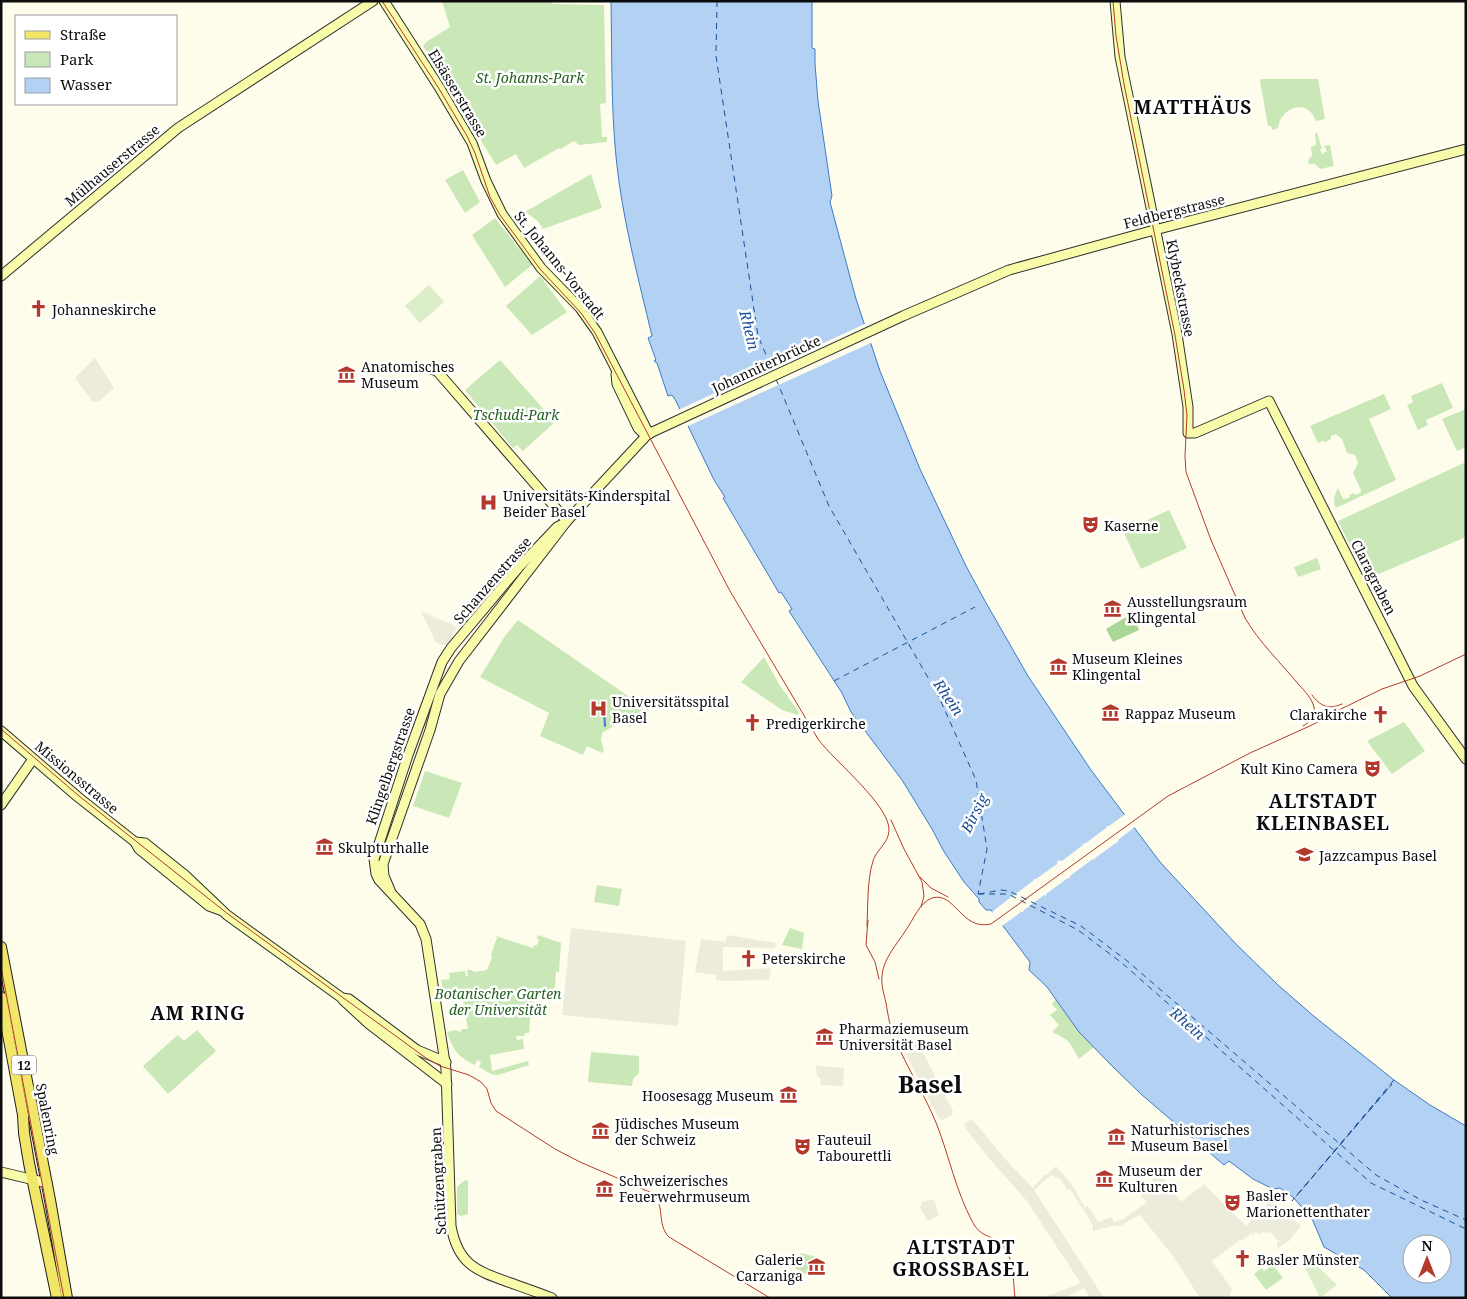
<svg xmlns="http://www.w3.org/2000/svg" width="1467" height="1299" viewBox="0 0 1467 1299" font-family="'Noto Serif',serif">
  <rect width="100%" height="100%" fill="#fefdec"/>
  <!-- green -->
  <g fill="#c9e7b7">
    <path d="M442 1H551L552 4 604 5 606 103 600 104 602 137H607V142L579 145 574 141 561 149 559 148 524 168 516 154 496 165 423 46 426 42 450 27Z"/>
    <path d="M1261 79H1318L1325 119 1316 121C1308 98 1281 106 1278 128L1272 130 1271 126H1268L1260 81Z"/>
    <path d="M1315 133H1317L1320 141H1319L1322 149H1320L1322 154 1327 151 1324 146 1330 145 1334 166 1320 169 1315 164H1309L1308 160 1312 156 1311 147 1316 145Z"/>
    <path d="M463 170 480 202 465 213 445 180Z"/>
    <path d="M591 174 602 208 543 229 538 221 527 213 524 215 523 213Z"/>
    <path d="M495 218 532 265 505 287 472 235Z"/>
    <path d="M540 276 567 312 532 335 506 306Z"/>
    <path d="M500 360 555 422 523 451 517 445 513 448 465 390Z"/>
    <path d="M1442 383 1453 408 1426 420 1428 425 1418 430 1407 405 1413 402 1411 396Z"/>
    <path d="M1384 394 1391 409 1369 419 1396 480 1336 508C1332 501 1335 495 1338 488L1343 499 1349 498 1350 495 1353 493 1356 495 1360 493 1361 490 1353 473 1358 463 1355 455 1347 453 1342 439 1336 434 1331 436V439L1325 442 1322 441 1318 443 1310 426Z"/>
    <path d="M1466 409V447L1457 451 1442 419Z"/>
    <path d="M1466 462V537L1367 579 1338 521Z"/>
    <path d="M1169 510 1187 548 1141 569 1123 531Z"/>
    <path d="M1317 558 1321 569 1298 577 1294 567Z"/>
    <path d="M518 620 644 707 630 727 619 719 615 725 602 733 601 740 604 750 602 753 587 746 583 755 540 736 549 713 480 677 505 636Z"/>
    <path d="M764 657 780 686 799 712 798 715 782 710 741 682Z"/>
    <path d="M1404 722 1425 751 1392 774 1367 741Z"/>
    <path d="M425 771 462 783 449 818 413 806Z"/>
    <path d="M597 885 622 889 619 906 594 902Z"/>
    <path d="M790 928 804 933 802 949 782 945Z"/>
    <path d="M538 935 561 943 559 972H556L554 999 535 996 537 999H534V1003H531L529 1033H525L524 1036H516L517 1040 523 1039 524 1049 490 1055 492 1071 528 1061 529 1065 498 1075 491 1074 479 1067 481 1062 477 1060 475 1065C459 1058 452 1049 447 1032L456 1030 460 1032 462 1029H468L466 1018H468L466 1008H464L463 998 445 1000 441 980 450 979 449 973 465 971 466 977 468 976 467 970H472L474 972 487 970 492 957 491 954 497 938 496 936 533 948 535 945H537L539 940 537 938Z"/>
    <path d="M1056 999 1079 1032 1094 1047 1079 1059C1068 1041 1073 1042 1052 1032L1059 1025 1050 1015 1057 1010 1052 1004Z"/>
    <path d="M197 1030 216 1051 168 1094 143 1066 178 1035 184 1041Z"/>
    <path d="M591 1052 639 1056V1073L633 1079 632 1086 588 1082Z"/>
    <path d="M465 1180 468 1181V1214L461 1216 457 1214V1187Z"/>
    <path d="M801 1253 816 1257 807 1275 793 1267Z"/>
    <path d="M1273 1265 1283 1278 1266 1290 1254 1274 1262 1268 1264 1271Z"/>
  </g>
  <!-- forest -->
  <path fill="#aad797" d="M1133 613 1139 630 1113 642 1106 629Z"/>
  <!-- pitch -->
  <g fill="#dceec9">
    <path d="M429 285 444 302 420 323 405 306Z"/>
    <path d="M1313 1262 1337 1285 1320 1298 1305 1268Z"/>
  </g>
  <!-- plaza -->
  <g fill="#edebdc">
    <path d="M95 358 114 388 98 402H93L75 378Z"/>
    <path d="M421 611 457 627 448 644 440 645 435 641Z"/>
    <path d="M571 928 686 941 678 1026 562 1015Z"/>
    <path d="M727 935 776 943 775 948 723 947V955H720L723 956V964L721 965H723V971L771 968 769 980 722 981 716 980V975L695 972 701 939 726 942Z"/>
    <path d="M913 1038 916 1039 953 1111 952 1115 943 1120 939 1119 901 1044Z"/>
    <path d="M816 1066 844 1068 843 1086 820 1085 821 1080 817 1076Z"/>
    <path d="M972 1119 1006 1160 1033 1188 1045 1174 1047 1175 1056 1166 1071 1183 1085 1207 1088 1206 1098 1222 1112 1217 1114 1222 1123 1219 1147 1202 1141 1196 1157 1174 1164 1178 1167 1185 1181 1202 1204 1184 1246 1226 1253 1218H1255L1257 1213 1262 1211 1271 1199 1301 1226 1289 1241 1278 1248H1277V1242L1281 1240H1277L1272 1234 1274 1230 1271 1233 1265 1232V1229L1264 1232 1258 1234 1256 1232 1252 1235V1229L1251 1234 1242 1240 1238 1239 1240 1240 1212 1261 1232 1289 1229 1297 1200 1298 1173 1256 1140 1215 1118 1227 1116 1225 1093 1231V1225L1070 1189 1068 1190 1060 1179 1051 1175 1034 1190 1104 1298H1090L1084 1288 1067 1296 1042 1298 1079 1284 1080 1282 1026 1200 988 1157 966 1129 964 1124Z"/>
    <path d="M934 1199 939 1215 928 1221 920 1208 922 1202Z"/>
  </g>
  <!-- water -->
  <path fill="#b3d1f3" stroke="#3d7bc7" fill-rule="evenodd" d="M611 1H812V48L815 49V64L818 101 832 196 830 202 856 299 880 371 920 469 966 566 985 601 1028 676 1091 770 1160 862 1235 943 1278 985 1316 1018 1394 1080 1430 1105 1466 1126V1298H1392L1364 1270 1324 1247 1313 1221 1294 1198 1280 1188 1273 1189 1253 1179 1229 1161 1224 1165 1142 1095 1112 1066 1079 1032 1047 987 1029 970 1030 962 991 910H986L979 902V899L964 882 943 850 932 829 902 780 851 712 842 693 789 611 792 609 781 592 779 593 723 498 725 497 714 480 676 401 672 395 668 396 657 363 654 361 656 360 648 338 652 336C638 277 622 218 616 157 611 106 612 53 611 1ZM1412 1244H1442V1274H1412Z"/>
  <!-- pier -->
  <g fill="#fefdec">
    <path d="M867 323 873 342 686 427 678 410Z"/>
    <path d="M1127 813 1136 826 1118 840V842L1116 843 1095 858V860L1093 859 1071 875 1069 879 1068 878 1046 894V896L1044 895 1024 910 1023 912H1021L1002 926 992 912 1010 898 1011 896H1013L1033 881 1034 879H1036L1057 864 1058 860 1062 861 1083 845 1084 843H1086L1106 828 1107 826H1109Z"/>
  </g>
  <g fill="none" stroke-linecap="round" stroke-linejoin="round">
    <!-- stream -->
    <path stroke="#3d7bc7" stroke-width="2" d="M604 709 605 726"/>
    <!-- ferry -->
    <g stroke="#1b4f98" stroke-width="1" stroke-dasharray="6 5" stroke-linecap="butt">
      <path d="M717 1 716 56 758 336 773 371"/>
      <path d="M776 379 829 506 938 695 976 780 987 849 978 894"/>
      <path d="M834 681 975 607"/>
      <path d="M978 894H1008L1078 930 1122 963 1371 1183 1466 1229"/>
      <path d="M979 894 1001 890 1009 891 1081 926 1126 960 1376 1175 1421 1200 1466 1220"/>
      <path d="M1298 1194 1392 1084 1292 1201 1394 1080"/>
    </g>
    <defs>
      <g id="secondary">
        <path d="M384 1 439 87 472 143 486 181 502 214 541 268 580 308 597 332 649 434"/>
        <path d="M1115 1 1120 57 1177 334 1188 407V433H1195L1269 401 1413 686 1466 759"/>
        <path d="M1 276 178 128 373 1"/>
        <path d="M431 369 437 371 567 521"/>
        <path d="M616 374 617 384 638 428 642 432 649 434"/>
        <path d="M1 731 78 797 135 842 139 849 209 906 220 910"/>
        <path d="M1 805 33 759"/>
        <path d="M135 842 145 843 185 875 227 915 342 998 349 999 417 1050 446 1062"/>
        <path d="M390 890 384 876 383 864 430 730 440 694 459 661 567 521 648 434 903 316 1009 270 1147 232 1466 149"/>
        <path d="M343 1000 369 1024 447 1084"/>
        <path d="M1 1172 47 1183"/>
        <path d="M552 1298C537 1292 522 1287 508 1282 475 1270 458 1264 451 1226L446 1069 426 939 420 924 379 880 376 874 374 859 408 755 442 662 451 648 519 567 557 527 565 523"/>
      </g>
      <g id="primary">
        <path d="M1 947 50 1200 67 1298"/>
        <path d="M1 997 23 1115 24 1133 29 1163 57 1298"/>
      </g>
    </defs>
    <!-- secondary casing -->
    <use href="#secondary" stroke="#2e2e2e" stroke-width="11"/>
    <!-- primary casing -->
    <use href="#primary" stroke="#1d1d1d" stroke-width="12"/>
    <!-- secondary -->
    <use href="#secondary" stroke="#f8fbaa" stroke-width="9"/>
    <!-- primary -->
    <use href="#primary" stroke="#f2e668" stroke-width="10"/>
    <!-- tram -->
    <g stroke="#b5392b" stroke-width="1">
      <path d="M382 1 438 87 467 136 475 153 490 197 500 215 540 269 581 313 595 333 730 591 818 739C834 761 891 806 889 831 888 844 876 850 873 861 867 880 868 906 867 926"/>
      <path d="M1113 1 1116 36 1124 84 1175 335 1184 390 1187 415 1185 456 1186 472 1211 540 1245 618C1259 642 1281 663 1299 685 1305 691 1312 699 1314 707 1316 716 1310 722 1303 726"/>
      <path d="M1312 695C1320 706 1328 710 1342 704"/>
      <path d="M1 729 79 796 228 914 426 1058 440 1066 469 1075 481 1082 487 1089 491 1103 496 1111 555 1149 580 1162 652 1193C666 1205 656 1224 669 1237L770 1298"/>
      <path d="M891 820 904 849 922 882 924 896 921 907"/>
      <path d="M920 877 931 888 948 897"/>
      <path d="M868 920 866 945 875 962 879 979"/>
      <path d="M1 967 64 1298"/>
      <path d="M1015 1298C1013 1281 1014 1255 1001 1244 989 1234 980 1237 972 1221 956 1191 949 1156 937 1125 925 1095 907 1068 895 1039 890 1028 888 1015 886 1003 884 994 881 985 882 976 883 959 897 944 906 930 913 920 920 902 932 898 955 891 961 931 991 924L1168 796 1250 753 1312 725 1341 709 1382 689 1420 676 1466 654"/>
    </g>
  </g>
  <!-- icons -->
  <defs>
    <symbol id="church-bare" viewBox="-9 -9 18 18"><path d="M-1.2-6h2.4v3.5h3.3v2.4h-3.3V6h-2.4V-.1h-3.3v-2.4h3.3Z" fill="#b5392b" stroke="#fff" stroke-width="2.5" paint-order="stroke"/></symbol>
    <symbol id="museum-bare" viewBox="-9 -9 18 18"><path d="M0-6L6-3V-2H-6V-3ZM-5-1h2V3h-2ZM-1-1h2V3h-2ZM3-1h2V3H3ZM-6 4H6V6H-6Z" fill="#b5392b" stroke="#fff" stroke-width="2.5" paint-order="stroke"/></symbol>
    <symbol id="hospital-bare" viewBox="-9 -9 18 18"><path d="M-5-5h3v3.5h4V-5h3V5h-3V1.5h-4V5h-3Z" fill="#b5392b" stroke="#fff" stroke-width="2.5" paint-order="stroke"/></symbol>
    <symbol id="theatre-bare" viewBox="-9 -9 18 18"><path d="M-5-5.5Q0-4 5-5.5V0Q5 5 0 6Q-5 5-5 0ZM-3.3-2.5H-1v1.5H-3.3ZM1-2.5H3.3v1.5H1ZM-2.8 1Q0 5.5 2.8 1Z" fill="#b5392b" stroke="#fff" stroke-width="2.5" paint-order="stroke"/></symbol>
    <symbol id="university-bare" viewBox="-9 -9 18 18"><path d="M0-5L7-2L0 1L-7-2ZM-4 1L0 2.5L4 1V4Q0 6-4 4Z" fill="#b5392b" stroke="#fff" stroke-width="2.5" paint-order="stroke"/></symbol>
  </defs>
  <g fill-rule="evenodd">
    <use href="#church-bare" x="26" y="296" width="25" height="25"/>
    <use href="#museum-bare" x="334" y="362" width="25" height="25"/>
    <use href="#hospital-bare" x="476" y="490" width="25" height="25"/>
    <use href="#theatre-bare" x="1078" y="512" width="25" height="25"/>
    <use href="#museum-bare" x="1100" y="596" width="25" height="25"/>
    <use href="#museum-bare" x="1046" y="654" width="25" height="25"/>
    <use href="#hospital-bare" x="586" y="696" width="25" height="25"/>
    <use href="#museum-bare" x="1098" y="700" width="25" height="25"/>
    <use href="#church-bare" x="1368" y="702" width="25" height="25"/>
    <use href="#church-bare" x="740" y="710" width="25" height="25"/>
    <use href="#theatre-bare" x="1360" y="756" width="25" height="25"/>
    <use href="#museum-bare" x="312" y="834" width="25" height="25"/>
    <use href="#university-bare" x="1292" y="842" width="25" height="25"/>
    <use href="#church-bare" x="736" y="946" width="25" height="25"/>
    <use href="#museum-bare" x="812" y="1024" width="25" height="25"/>
    <use href="#museum-bare" x="776" y="1082" width="25" height="25"/>
    <use href="#museum-bare" x="588" y="1118" width="25" height="25"/>
    <use href="#museum-bare" x="1104" y="1124" width="25" height="25"/>
    <use href="#theatre-bare" x="790" y="1134" width="25" height="25"/>
    <use href="#museum-bare" x="1092" y="1166" width="25" height="25"/>
    <use href="#museum-bare" x="592" y="1176" width="25" height="25"/>
    <use href="#theatre-bare" x="1220" y="1190" width="25" height="25"/>
    <use href="#church-bare" x="1230" y="1246" width="25" height="25"/>
    <use href="#museum-bare" x="804" y="1254" width="25" height="25"/>
  </g>
  <g text-anchor="middle" dominant-baseline="central" stroke-width="5" stroke-linejoin="round" paint-order="stroke">
    <!-- shield labels -->
    <rect fill="#fff" stroke="#555" stroke-width="1" x="11.5" y="1055.5" width="25" height="19" rx="4"/>
    <g font-size="12" font-weight="bold" fill="#0c0c0c">
      <text x="24" y="1065">12</text>
    </g>
    <!-- park labels -->
    <g font-size="14" font-style="italic" fill="#236020" stroke="#fff">
      <text x="530" y="77">St. Johanns-Park</text>
      <text x="516" y="414">Tschudi-Park</text>
      <text x="498" y="993">Botanischer Garten<tspan x="498" dy="16">der Universität</tspan></text>
    </g>
    <!-- street labels -->
    <g font-size="14" fill="#0c0c0c" stroke="#fff">
      <text transform="translate(458 93) rotate(59)">Elsässerstrasse</text>
      <text transform="translate(112 165) rotate(-40)">Mülhauserstrasse</text>
      <text transform="translate(1174 211) rotate(-14)">Feldbergstrasse</text>
      <text transform="translate(560 265) rotate(51)">St. Johanns-Vorstadt</text>
      <text transform="translate(1181 288) rotate(79)">Klybeckstrasse</text>
      <text transform="translate(766 364) rotate(-25)">Johanniterbrücke</text>
      <text transform="translate(1374 577) rotate(63)">Claragraben</text>
      <text transform="translate(492 580) rotate(-49)">Schanzenstrasse</text>
      <text transform="translate(390 766) rotate(-71)">Klingelbergstrasse</text>
      <text transform="translate(77 777) rotate(40)">Missionsstrasse</text>
      <text transform="translate(48 1119) rotate(79)">Spalenring</text>
      <text transform="translate(438 1181) rotate(-93)">Schützengraben</text>
    </g>
    <!-- poi labels -->
    <g font-size="14" fill="#0c0c0c" stroke="#fff" text-anchor="start">
      <text x="52" y="309">Johanneskirche</text>
      <text x="361" y="366">Anatomisches<tspan x="361" dy="16">Museum</tspan></text>
      <text x="503" y="495">Universitäts-Kinderspital<tspan x="503" dy="16">Beider Basel</tspan></text>
      <text x="1104" y="525">Kaserne</text>
      <text x="1127" y="601">Ausstellungsraum<tspan x="1127" dy="16">Klingental</tspan></text>
      <text x="1072" y="658">Museum Kleines<tspan x="1072" dy="16">Klingental</tspan></text>
      <text x="612" y="701">Universitätsspital<tspan x="612" dy="16">Basel</tspan></text>
      <text x="1125" y="713">Rappaz Museum</text>
      <text x="1367" y="714" text-anchor="end">Clarakirche</text>
      <text x="766" y="723">Predigerkirche</text>
      <text x="1358" y="768" text-anchor="end">Kult Kino Camera</text>
      <text x="338" y="847">Skulpturhalle</text>
      <text x="1319" y="855">Jazzcampus Basel</text>
      <text x="762" y="958">Peterskirche</text>
      <text x="839" y="1028">Pharmaziemuseum<tspan x="839" dy="16">Universität Basel</tspan></text>
      <text x="774" y="1095" text-anchor="end">Hoosesagg Museum</text>
      <text x="615" y="1123">Jüdisches Museum<tspan x="615" dy="16">der Schweiz</tspan></text>
      <text x="1131" y="1129">Naturhistorisches<tspan x="1131" dy="16">Museum Basel</tspan></text>
      <text x="817" y="1139">Fauteuil<tspan x="817" dy="16">Tabourettli</tspan></text>
      <text x="1118" y="1170">Museum der<tspan x="1118" dy="16">Kulturen</tspan></text>
      <text x="619" y="1180">Schweizerisches<tspan x="619" dy="16">Feuerwehrmuseum</tspan></text>
      <text x="1246" y="1195">Basler<tspan x="1246" dy="16">Marionettenthater</tspan></text>
      <text x="803" y="1259" text-anchor="end">Galerie<tspan x="803" dy="16">Carzaniga</tspan></text>
      <text x="1257" y="1259">Basler Münster</text>
    </g>
    <!-- water labels -->
    <g font-size="15" font-style="italic" fill="#1b4f98" stroke="#fff">
      <text transform="translate(750 330) rotate(76)">Rhein</text>
      <text transform="translate(949 697) rotate(55)">Rhein</text>
      <text transform="translate(974 813) rotate(-63)">Birsig</text>
      <text transform="translate(1188 1023) rotate(41)">Rhein</text>
    </g>
    <!-- district labels -->
    <g font-size="19" font-weight="bold" letter-spacing="1" fill="#0c0c0c" stroke="#fff">
      <text x="1193" y="107">MATTHÄUS</text>
      <text x="1323" y="801">ALTSTADT<tspan x="1323" dy="22">KLEINBASEL</tspan></text>
      <text x="198" y="1013">AM RING</text>
      <text x="961" y="1247">ALTSTADT<tspan x="961" dy="22">GROSSBASEL</tspan></text>
    </g>
    <!-- town labels -->
    <g font-size="24" font-weight="bold" fill="#0c0c0c" stroke="#fff">
      <text x="930" y="1083">Basel</text>
    </g>
  </g>
  <!-- border -->
  <rect width="1467" height="1299" fill="none" stroke="#0c0c0c" stroke-width="5"/>
  <!-- legend -->
  <rect x="15" y="15" width="162" height="90" fill="#ffffff" stroke="#9e9e9e"/>
  <rect x="25" y="31" width="25" height="8" fill="#f2e668" stroke="#9e9e9e"/>
  <text x="60" y="40" font-size="15" fill="#0c0c0c">Straße</text>
  <rect x="25" y="52" width="25" height="15" fill="#c9e7b7" stroke="#9e9e9e"/>
  <text x="60" y="65" font-size="15" fill="#0c0c0c">Park</text>
  <rect x="25" y="78" width="25" height="15" fill="#b3d1f3" stroke="#9e9e9e"/>
  <text x="60" y="90" font-size="15" fill="#0c0c0c">Wasser</text>
  <!-- north arrow -->
  <g transform="translate(1427 1259)"><circle r="24" fill="#ffffff" stroke="#9e9e9e"/>
  <path d="M0-4L9 19L0 12L-9 19Z" fill="#b5392b"/>
  <text y="-8" font-size="14" font-weight="bold" text-anchor="middle" fill="#0c0c0c">N</text>
  </g>
</svg>
